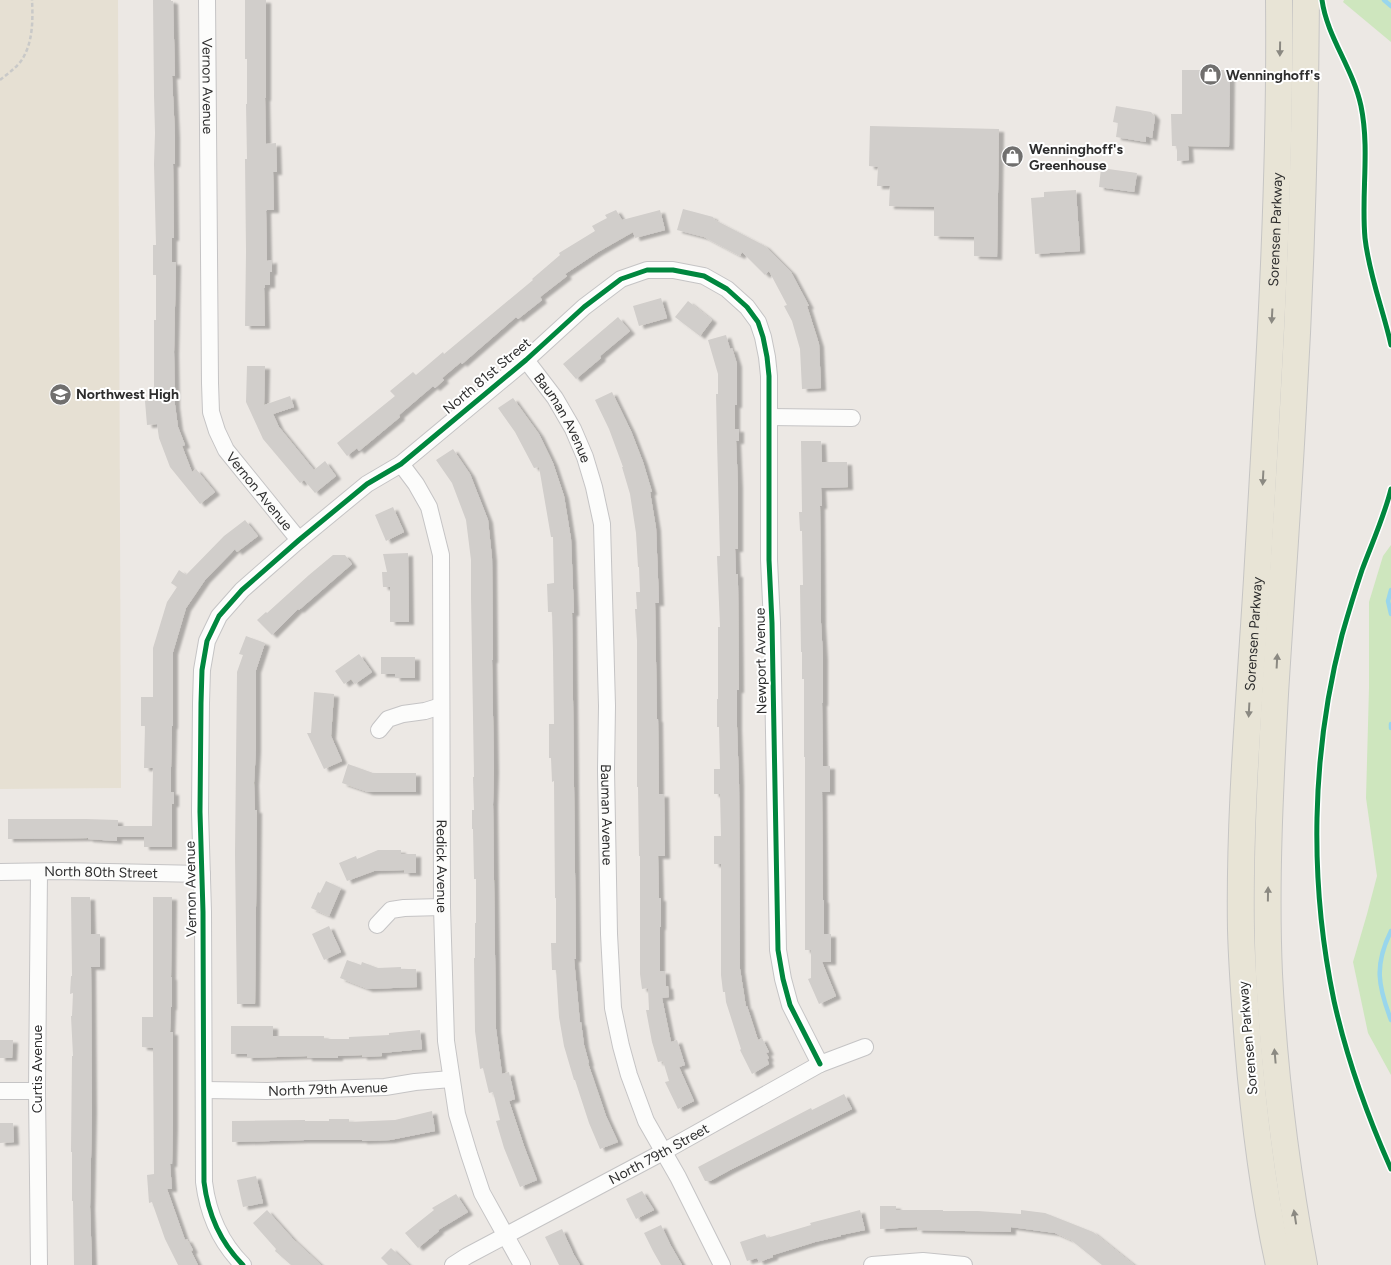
<svg xmlns="http://www.w3.org/2000/svg" width="1391" height="1265" viewBox="0 0 1391 1265" font-family="Figtree,sans-serif">
  <defs>
    <filter id="shadow"><feDropShadow dx="5" dy="3" stdDeviation="1" flood-color="#0004"/></filter>
  </defs>
  <rect width="100%" height="100%" fill="#ece8e4"/>
  <!-- education -->
  <path fill="#e6e0d3" d="M0 0H118L121 788 0 789Z"/>
  <!-- green -->
  <g fill="#cee6be">
    <path d="M1344 0H1391V42L1343 2Z"/>
    <path d="M1391 545V1075L1368 1033 1353 962 1367 914 1377 876 1366 798 1369 688V602L1383 556Z"/>
  </g>
  <g fill="none" stroke-linecap="round" stroke-linejoin="round">
    <!-- stream -->
    <g stroke="#99d6ec" stroke-width="4.5">
      <path d="M1384 0 1391 6"/>
      <path d="M1391 590 1388 601 1391 614"/>
      <path d="M1391 724V728"/>
      <path d="M1391 931C1374 965 1378 986 1391 1020"/>
    </g>
  </g>
  <!-- building -->
  <g fill="#d1cecb" filter="url(#shadow)">
    <path d="M153 0H171V1H173L175 76H172L175 135V164H173L174 238H172V262H176L174 352 175 405 178 427 185 445 182 446 192 472 196 469 215 492 200 504 170 467 159 438 157 424 147 425 145 401 154 400V320H156V275H153V245H156L154 164 155 133 154 95Z"/>
    <path d="M245 0H266V98H265L266 144 276 143 277 172H273L274 210H267L266 211 267 261 272 260V272H270V285H265V288H264L265 326H245L246 252 245 159H247L246 104H247V59H245Z"/>
    <path d="M1182 70H1230L1229 147 1188 146 1189 160 1177 161V146H1172L1171 114H1182Z"/>
    <path d="M1116 106 1151 112 1155 117 1152 138 1146 136V142L1116 137 1118 123 1113 122Z"/>
    <path d="M870 126 999 129 997 257 974 256V237L934 236V207L889 206 890 186H877L878 167 869 166Z"/>
    <path d="M1101 168 1137 173 1134 192 1099 187Z"/>
    <path d="M1076 190 1080 251 1035 254 1031 198 1044 197V192Z"/>
    <path d="M683 209 713 217V219L765 246 791 272 809 306H807L819 344 821 388 802 389 800 349 792 321 784 306 787 305 769 271 765 275 742 252 740 256 704 237 677 230Z"/>
    <path d="M616 210 622 220 660 210 665 230 635 238 633 232 598 252 565 274 567 276 540 297 542 300 518 319 516 317 462 364 461 362 442 378 444 380 435 388 433 386 399 415 400 417 359 451 357 448 347 456 337 443 395 396 390 391 413 372 416 375 443 352 444 354 533 280 532 279 560 255 559 253 595 231 592 226 607 218 605 215Z"/>
    <path d="M661 298 667 318 639 326 633 306Z"/>
    <path d="M688 301 712 320 700 336 675 317Z"/>
    <path d="M618 317 630 331 600 356 601 358 576 379 563 364Z"/>
    <path d="M726 335 730 349 732 348 737 364V405H735V429H739V441H736L738 486V549H735L736 574H738V585L739 690H737V727L739 783 740 969 746 1007 747 1006 758 1040 762 1038 769 1052 766 1053 769 1058 767 1059 769 1064 752 1074 740 1050 741 1049 726 1002 725 992H723L721 975V864H714V836H721L720 794H714V769H720L719 727H717V699H718V627H720L717 556H720L717 441 716 394H718V374L708 340Z"/>
    <path d="M247 366H265L264 405 290 396 294 407 273 414 279 427 314 470 325 461 336 476 315 493 304 480 300 483 263 439 246 402Z"/>
    <path d="M612 392 631 431 643 462 652 492H650L656 528 659 603H655L657 719H658L659 794H664L665 856H658L659 898H661V927H660V971H665L666 986H668L669 997 662 998 671 1042 677 1040 685 1065 679 1067 694 1101 678 1109 665 1082 669 1081 663 1061 658 1062 652 1042 646 1010H649L648 988 642 989 640 974V856H639L638 787H637V641L635 609H637L636 592H640L639 567H638L636 533 630 494 622 467H623L609 429 595 400Z"/>
    <path d="M513 398 539 434 553 463 564 496 571 539 574 613H572L576 959H574L580 1023 581 1022 584 1045 589 1063H588L606 1116 618 1142 600 1149 589 1123 575 1080H574L564 1046 559 1017 556 970H552L551 943H556V898H555L554 781 552 782 551 758H549V724H554L553 653 552 612H548L547 584 554 583 553 537H551L539 467 534 468 515 432 498 408Z"/>
    <path d="M801 441H821L822 462H847L848 487 821 488 822 506H820L821 623 823 657V703H822L823 766H830V792H822L823 900H824V934H831V962H822L836 996 819 1004 808 979 811 978V950H805V757H804V679H802V652H801L800 585H803L802 531H800L799 512H802Z"/>
    <path d="M453 449 470 474 488 520 492 558 493 660H492L494 770 493 804 496 1029 502 1074 509 1072 515 1099 509 1101 524 1146 537 1180 520 1187 504 1148 496 1121 500 1120 493 1092 489 1093 483 1068 480 1069 475 1031 474 958H475V923H476V879H474L473 829H472V810H474L473 777H474L471 596V560L466 520 452 483 436 460Z"/>
    <path d="M393 507 404 532 386 541 375 515Z"/>
    <path d="M245 520 258 536 237 552 235 549 205 580 186 608 173 652V726H172L171 768V792H174V804H172V847H144V837H117V841L88 839V838L8 839V819H86L118 820V826H152L153 768H144L145 726H141V697H153V648L167 602 177 587 171 583 179 570 186 575 224 536Z"/>
    <path d="M408 553 409 622H390V587H383L382 572H387L383 554Z"/>
    <path d="M333 555H345L352 564 299 610 298 609 272 635 257 620 266 612 267 613 309 575Z"/>
    <path d="M246 636 265 643 256 670V749L254 783 255 810H257L255 1004H237L235 854 237 672 243 655 239 654Z"/>
    <path d="M359 654 372 672 355 684 351 679 344 684 335 671Z"/>
    <path d="M381 657H415V678H395V674H381Z"/>
    <path d="M314 692 334 694 331 736 342 761 324 769 307 733H311Z"/>
    <path d="M348 764 373 773H416V792H368L342 783Z"/>
    <path d="M378 850H401V854H416V873H404V870L374 871 347 881 339 863 356 856 357 859Z"/>
    <path d="M326 881 341 888 329 916 311 908 318 892 320 893Z"/>
    <path d="M71 897H90L91 934H100V967H91L92 1110 90 1207 92 1265H74L73 1201H72V1152H71L72 1056H73L71 1016H72L73 993 70 994 71 976H72Z"/>
    <path d="M153 897H172L171 977H172V1007H171L170 1032H173V1126L172 1164H170L172 1189H167L185 1240 187 1239 193 1250 191 1251 198 1265H178L165 1239 152 1202 149 1203 147 1175 154 1174 153 1048 142 1047V1017H153Z"/>
    <path d="M329 926 341 952 324 960 312 934Z"/>
    <path d="M347 960 361 965 362 962 378 968 401 967V969H416L417 987 368 989 340 978Z"/>
    <path d="M231 1026H273V1036H324V1039H349V1037L389 1035V1033L420 1030 422 1049 382 1053V1056L362 1057V1055L338 1056V1058H307V1056L247 1058V1054H231Z"/>
    <path d="M0 1040H13L12 1058H0Z"/>
    <path d="M844 1094 852 1109 730 1170 710 1181H705L698 1167 811 1108 812 1110Z"/>
    <path d="M432 1111 435 1131 390 1140 362 1141V1140H305L232 1142V1121L305 1120V1121H329V1119H349V1122L395 1120Z"/>
    <path d="M0 1123H13L14 1142 0 1143Z"/>
    <path d="M256 1176 263 1203 243 1207 237 1180Z"/>
    <path d="M642 1191 654 1210 636 1219 626 1199Z"/>
    <path d="M456 1194 468 1212 438 1230 439 1231 418 1248 405 1233 434 1210 432 1208Z"/>
    <path d="M880 1206H896V1210H943V1211H978L1021 1214V1210L1045 1213 1093 1232 1134 1265H1102L1071 1240 1055 1233 1011 1227V1232L917 1230V1227L880 1229Z"/>
    <path d="M267 1210 293 1239 321 1265H291L275 1251 276 1249 253 1223Z"/>
    <path d="M860 1210 865 1230 841 1235V1236L815 1242 773 1255V1257L759 1262 757 1258 747 1261 740 1242 765 1234 767 1238 811 1225 810 1223Z"/>
    <path d="M661 1225 671 1246 682 1265H661L653 1251 644 1233Z"/>
    <path d="M562 1229 574 1255 580 1265H559L545 1237Z"/>
    <path d="M391 1248 409 1265H388L381 1258Z"/>
  </g>
  <g fill="none" stroke-linecap="round" stroke-linejoin="round">
    <defs>
      <g id="street">
        <path id="s1" d="M207 0 210 383 211 412 217 431 226 450 299 540"/>
        <path id="s2" d="M526 360 555 398 573 429 585 457 594 487 602 524 607 706 606 770 609 934 613 1008 621 1046 629 1075 646 1121 678 1177 722 1265"/>
        <path d="M769 417 852 418"/>
        <path id="s3" d="M401 464 416 484 429 507 441 555 442 907 446 1041 457 1114 469 1154 482 1193 522 1265"/>
        <path d="M379 730 388 719 403 714 425 711 441 706"/>
        <path id="s4" d="M0 872 61 871 202 874"/>
        <path d="M39 872 37 1091 39 1265"/>
        <path d="M377 925 391 910 404 908 442 907"/>
        <path id="s5" d="M204 1090 267 1091 385 1087 415 1082 451 1079"/>
        <path d="M0 1091H37"/>
        <path d="M243 1265C220 1242 208 1214 204 1182L203 912 200 812 201 703 202 670 207 641 219 616 242 590 299 540 367 484 401 464 526 360 584 307 621 279 647 270H673L704 276 727 289 747 307 758 322 763 337 767 357 769 376V560L772 623 778 950 783 979 790 1005 820 1064"/>
        <path id="s6" d="M453 1265 467 1256 663 1152 820 1064 865 1047"/>
        <path d="M872 1265 923 1261 964 1265"/>
      </g>
      <g id="primary">
        <path id="s7" d="M1279 1265C1263 1192 1254 1118 1248 1044 1245 1006 1242 968 1241 930 1239 813 1250 696 1257 579 1268 387 1281 193 1279 0"/>
        <path d="M1304 1265C1286 1169 1274 1072 1269 974 1265 881 1270 787 1275 694 1281 598 1288 503 1293 408 1301 272 1305 136 1306 0"/>
      </g>
    </defs>
    <!-- street casing -->
    <use href="#street" stroke="#c5c4c5" stroke-width="18"/>
    <!-- primary casing -->
    <use href="#primary" stroke="#c6c5c4" stroke-width="28"/>
    <!-- path -->
    <path stroke="#c9c9c8" stroke-width="2.5" stroke-dasharray="4 2.5" stroke-linecap="butt" d="M0 80C7 74 15 69 21 61 33 44 33 20 32 0"/>
    <!-- street -->
    <use href="#street" stroke="#fcfcfb" stroke-width="16"/>
    <!-- primary -->
    <use href="#primary" stroke="#e8e4d6" stroke-width="26"/>
    <defs>
      <g id="cycleway">
        <path d="M1322 0C1327 37 1353 68 1361 106 1370 150 1361 194 1365 238 1369 275 1383 309 1391 345"/>
        <path d="M1391 489C1384 517 1372 543 1362 570 1355 591 1348 614 1342 635 1311 754 1309 882 1334 1001 1347 1059 1367 1115 1391 1169"/>
        <path d="M243 1265C220 1242 208 1214 204 1182L203 912 200 812 201 703 202 670 207 641 219 616 242 590 299 540 367 484 401 464 526 360 584 307 621 279 647 270H673L704 276 727 289 747 307 758 322 763 337 767 357 769 376V560L772 623 778 950 783 979 790 1005 820 1064"/>
      </g>
    </defs>
    <!-- cycleway casing -->
    <use href="#cycleway" stroke="#fff" stroke-width="8"/>
    <!-- cycleway -->
    <use href="#cycleway" stroke="#00873e" stroke-width="5"/>
  </g>
  <!-- one-way arrows -->
  <defs><path id="oneway-solid" d="M-6-.8H1V-3.2L6.5 0L1 3.2V.8H-6Z" transform="scale(1.25)"/></defs>
  <g fill="#8b8982">
    <use href="#oneway-solid" transform="translate(1280 49) rotate(91)"/>
    <use href="#oneway-solid" transform="translate(1272 316) rotate(93)"/>
    <use href="#oneway-solid" transform="translate(1263 478) rotate(93)"/>
    <use href="#oneway-solid" transform="translate(1277 661) rotate(-87)"/>
    <use href="#oneway-solid" transform="translate(1249 710) rotate(93)"/>
    <use href="#oneway-solid" transform="translate(1268 894) rotate(-89)"/>
    <use href="#oneway-solid" transform="translate(1275 1056) rotate(-95)"/>
    <use href="#oneway-solid" transform="translate(1295 1217) rotate(-99)"/>
  </g>
  <!-- icons -->
  <defs>
    <symbol id="shop-disc" viewBox="-11 -11 22 22"><circle r="9.5" fill="#706f6e" stroke="#fff"/><path d="M-5-2.5h2.3a2.7 3.5 0 0 1 5.4 0H5L5.5 6h-11ZM-1.5-2.5h3a1.5 2.3 0 0 0-3 0Z" fill="#fff"/></symbol>
    <symbol id="school-disc" viewBox="-11 -11 22 22"><circle r="9.5" fill="#706f6e" stroke="#fff"/><path d="M0-5L7-2L0 1L-7-2ZM-4 1L0 2.5L4 1V4Q0 6-4 4Z" fill="#fff"/></symbol>
  </defs>
  <g fill-rule="evenodd">
    <use href="#shop-disc" x="1198" y="62" width="25" height="25"/>
    <use href="#shop-disc" x="1000" y="144" width="25" height="25"/>
    <use href="#school-disc" x="48" y="382" width="25" height="25"/>
  </g>
  <g text-anchor="middle" dominant-baseline="central" stroke-width="4" stroke-linejoin="round" paint-order="stroke">
    <!-- poi labels -->
    <g font-size="14" font-weight="bold" fill="#2e2e2e" stroke="#fff" text-anchor="start">
      <text x="1226" y="75">Wenninghoff's</text>
      <text x="1029" y="149">Wenninghoff's<tspan x="1029" dy="16">Greenhouse</tspan></text>
      <text x="76" y="394">Northwest High</text>
    </g>
    <!-- street labels -->
    <g font-size="14" fill="#2e2e2e" stroke="#fff">
      <text stroke="none"><textPath href="#s1" startOffset="86">Vernon Avenue</textPath></text>
      <text stroke="none"><textPath href="#s7" startOffset="1039">Sorensen Parkway</textPath></text>
      <text transform="translate(487 376) rotate(-40)">North 81st Street</text>
      <text stroke="none"><textPath href="#s2" startOffset="69">Bauman Avenue</textPath></text>
      <text stroke="none"><textPath href="#s1" startOffset="506">Vernon Avenue</textPath></text>
      <text stroke="none"><textPath href="#s7" startOffset="634">Sorensen Parkway</textPath></text>
      <text transform="translate(761 661) rotate(-91)">Newport Avenue</text>
      <text stroke="none"><textPath href="#s2" startOffset="474">Bauman Avenue</textPath></text>
      <text stroke="none"><textPath href="#s3" startOffset="412">Redick Avenue</textPath></text>
      <text stroke="none"><textPath href="#s4" startOffset="101">North 80th Street</textPath></text>
      <text transform="translate(191 889) rotate(-91)">Vernon Avenue</text>
      <text transform="translate(1248 1038) rotate(-95)">Sorensen Parkway</text>
      <text transform="translate(37 1069) rotate(-90)">Curtis Avenue</text>
      <text stroke="none"><textPath href="#s5" startOffset="124">North 79th Avenue</textPath></text>
      <text stroke="none"><textPath href="#s6" startOffset="234">North 79th Street</textPath></text>
    </g>
  </g>
</svg>
